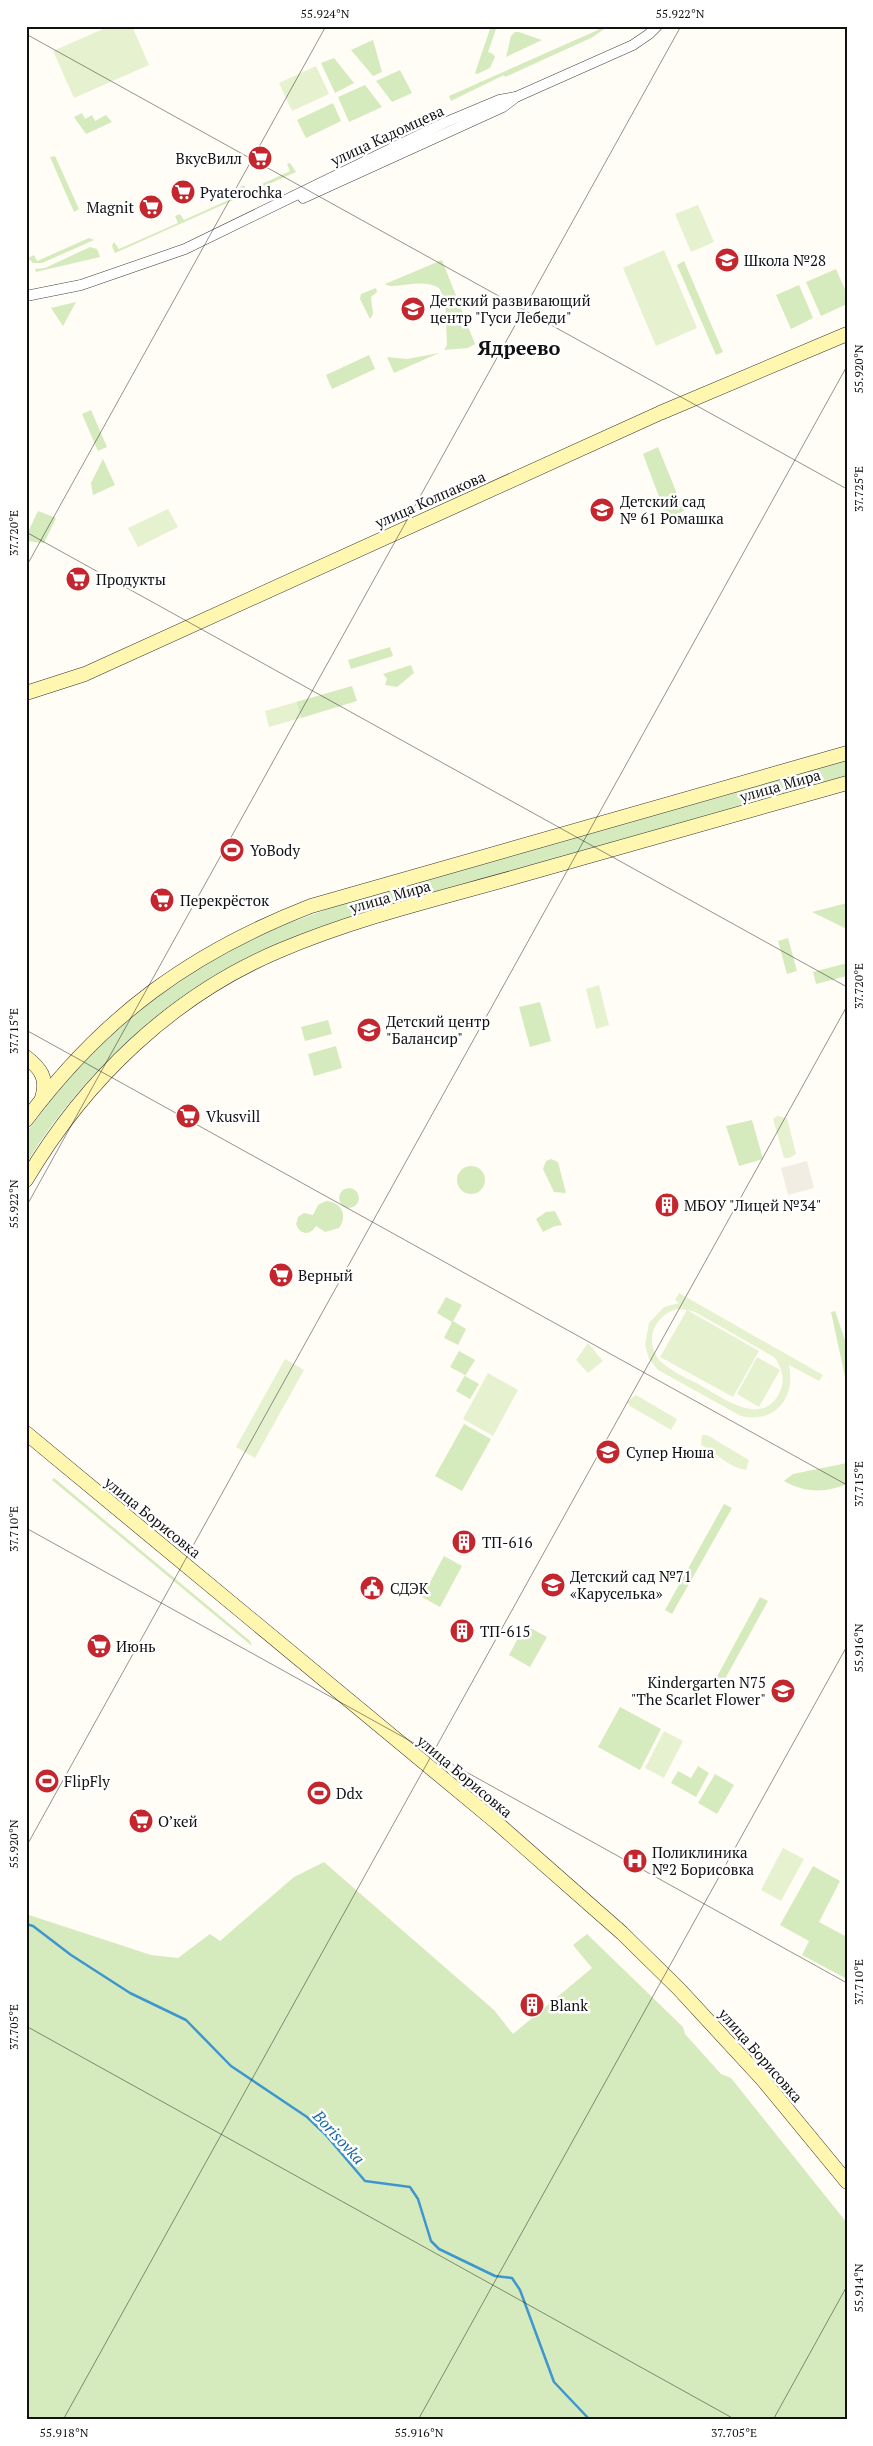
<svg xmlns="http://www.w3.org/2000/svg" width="873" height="2446" viewBox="0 0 873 2446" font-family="'PT Serif',serif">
  <rect width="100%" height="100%" fill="#fffdf5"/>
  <!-- green -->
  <g fill="#d5ebbd">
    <path d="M491 26H497L488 52 493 54 495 57 490 68 477 74 475 73Z"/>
    <path d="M599 26H608L593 37 505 77 504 75 451 101 449 96 598 30Z"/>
    <path d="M515 32H519L542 40 506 57 511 36Z"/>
    <path d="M373 40 382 72 373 76 351 50Z"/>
    <path d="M334 58 354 83 335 93 321 63Z"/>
    <path d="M400 70 412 93 392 102 376 81Z"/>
    <path d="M365 85 382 107 349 122 338 97Z"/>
    <path d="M333 103 341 121 306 138 297 120Z"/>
    <path d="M82 113 85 119 92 115 95 121 106 115 112 122 86 134 74 117Z"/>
    <path d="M55 156 79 209 74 212 50 157Z"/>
    <path d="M290 163 296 172 115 253 112 246 114 242 119 249 178 223 175 216 180 214 184 220 242 194 240 187 244 185 247 191 290 171 287 164Z"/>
    <path d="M89 238 94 240 42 263H33L28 258 34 255 37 261Z"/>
    <path d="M90 247 97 249 100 257 36 272 35 269 45 268Z"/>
    <path d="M442 260 475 344 468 348 444 350 447 345 445 299 439 288C421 277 392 291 385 284Z"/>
    <path d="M684 261 723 352 716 355 677 265Z"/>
    <path d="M836 269 847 294V304L821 316 806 282Z"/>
    <path d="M799 285 813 318 791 329 776 295Z"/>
    <path d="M376 288 377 292 371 297 373 314 370 319 360 299 361 294Z"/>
    <path d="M76 302 63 326 51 308Z"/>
    <path d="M439 353 394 373 387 357 407 359Z"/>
    <path d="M369 355 375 369 332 389 326 375Z"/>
    <path d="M91 410 107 447 98 451 82 414Z"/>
    <path d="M658 447 684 511 667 518 643 454Z"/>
    <path d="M103 459 115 485 93 495 91 483Z"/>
    <path d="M38 511 56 518 44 543 26 541V536Z"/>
    <path d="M390 647 393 656 351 669 348 660Z"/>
    <path d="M411 665 414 673 397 687 385 685 387 679 383 674Z"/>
    <path d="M352 686 357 701 301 718 296 702Z"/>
    <path d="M847 759V777L350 918C330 925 311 931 292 938 184 980 86 1065 26 1164V1133L66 1080 123 1024 156 996 215 957 276 928 347 902Z"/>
    <path d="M847 903V929L812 912Z"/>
    <path d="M788 938 797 971 787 974 778 941Z"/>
    <path d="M847 963V976L816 984 813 972Z"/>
    <path d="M540 1002 551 1041 530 1047 519 1007Z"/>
    <path d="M328 1020 332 1034 305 1041 301 1027Z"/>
    <path d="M336 1046 342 1068 314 1076 308 1054Z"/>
    <path d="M752 1120 763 1159 739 1166 726 1126Z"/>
    <path d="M551 1159 558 1162 566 1193 554 1192 543 1169 546 1161Z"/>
    <circle cx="471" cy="1180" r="14"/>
    <circle cx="349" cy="1198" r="10"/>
    <path d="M326 1201C342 1202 348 1216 339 1228L325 1232 316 1226C310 1236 300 1235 296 1224L298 1217 304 1213 313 1215 318 1205Z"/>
    <path d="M555 1211 562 1225 555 1226 543 1232 536 1219 546 1212Z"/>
    <path d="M446 1297 462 1305 453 1321 466 1329 458 1345 444 1338 452 1322 437 1313Z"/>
    <path d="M835 1311 846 1343 847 1386 831 1312Z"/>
    <path d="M459 1351 475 1360 465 1376 479 1384 470 1399 456 1391 465 1375 450 1367Z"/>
    <path d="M464 1424 491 1439 462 1491 435 1476Z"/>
    <path d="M847 1463V1484C826 1493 804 1493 784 1481L793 1474Z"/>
    <path d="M54 1478 250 1641 252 1646 52 1480Z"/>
    <path d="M724 1504 732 1508 672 1614 665 1610Z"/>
    <path d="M444 1556 462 1566 440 1607 422 1597Z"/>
    <path d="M760 1597 768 1601 720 1688 713 1684Z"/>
    <path d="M525 1625 547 1637 530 1667 509 1655Z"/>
    <path d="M620 1707 661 1729 640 1770 598 1747Z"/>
    <path d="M698 1766 709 1773 696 1797 671 1783 678 1771 691 1778Z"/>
    <path d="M715 1774 734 1785 717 1814 698 1803Z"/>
    <path d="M324 1862 494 2010 513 2034 592 1968 573 1945 587 1934 683 2027 685 2034 721 2074 731 2078 847 2223V2420H26V1914L151 1955 178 1958 210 1934 220 1941 294 1877Z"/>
    <path d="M813 1866 840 1881 819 1922 847 1937V1979L802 1955 809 1941 780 1925Z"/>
  </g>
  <!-- pitch -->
  <g fill="#e6f2cf" fill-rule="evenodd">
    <path d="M110 26H132L149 65 74 98 53 51Z"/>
    <path d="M316 66 329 94 292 111 279 83Z"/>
    <path d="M698 205 714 242 691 252 675 214Z"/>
    <path d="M664 250 697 328 656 346 623 268Z"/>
    <path d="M168 509 178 527 138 547 128 528Z"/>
    <path d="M296 702 301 718 269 727 265 711Z"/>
    <path d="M599 985 609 1025 596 1029 586 989Z"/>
    <path d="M777 1116 787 1118 796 1154 789 1158H784L773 1119Z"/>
    <path d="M679 1293 823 1375 819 1381 789 1365C796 1397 776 1424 741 1416L658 1370 649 1359 645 1345 649 1323 664 1307 679 1303 675 1300ZM677 1309 687 1310 660 1357 733 1397 759 1351 687 1310 695 1312 774 1357C781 1366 785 1377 781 1389 765 1430 723 1398 700 1385 686 1378 671 1371 660 1361 644 1342 653 1316 677 1309Z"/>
    <path d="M588 1343 603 1361 588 1373 576 1360Z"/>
    <path d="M757 1357 780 1370 759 1407 737 1394Z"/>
    <path d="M285 1359 304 1370 255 1458 236 1447Z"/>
    <path d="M488 1373 518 1390 493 1436 463 1419Z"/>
    <path d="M636 1395 677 1419 671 1430 630 1406 627 1402Z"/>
    <path d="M702 1435H707L749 1460 746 1470C728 1467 717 1453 701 1445Z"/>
    <path d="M664 1731 683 1741 664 1778 645 1768Z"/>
    <path d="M783 1848 804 1859 781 1901 761 1890Z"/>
  </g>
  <!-- plaza -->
  <path fill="#f1ede2" d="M807 1161 814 1188 788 1195 781 1168Z"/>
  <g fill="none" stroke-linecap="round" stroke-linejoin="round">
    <!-- stream -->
    <path stroke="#3f96cf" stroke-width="2.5" d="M26 1924 33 1926 71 1955 130 1993 186 2020 231 2066 307 2117 325 2134 365 2181 410 2187 418 2199 431 2241 439 2249 495 2276 512 2278 520 2290 554 2382 590 2420"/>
    <defs>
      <g id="street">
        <path d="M303 198 503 107 516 97 633 45 649 34 657 26"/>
        <path d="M26 296 81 285 185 249 444 123 499 100 516 97"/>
      </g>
      <g id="secondary">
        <path d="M26 693 85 674 660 413 847 334"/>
        <path d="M26 1057C41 1069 48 1078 42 1098"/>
        <path d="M26 1120C104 1016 190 953 311 906L847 753"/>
        <path d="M26 1180C85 1080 173 995 281 950 356 918 437 899 515 877 625 845 736 814 847 783"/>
        <path d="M26 1433 496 1822 622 1933 679 1989 763 2080 847 2182"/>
      </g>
    </defs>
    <!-- street casing -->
    <use href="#street" stroke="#444" stroke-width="11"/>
    <!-- secondary casing -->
    <use href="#secondary" stroke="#333" stroke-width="15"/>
    <!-- street -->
    <use href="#street" stroke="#fff" stroke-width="10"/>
    <!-- secondary -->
    <use href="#secondary" stroke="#fff6b0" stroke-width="14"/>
  </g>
  <!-- ticks -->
  <path fill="none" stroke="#111" stroke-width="1" stroke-opacity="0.45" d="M26 34 847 489M26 532 847 987M26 567 326 26M26 1030 847 1485M26 1207 681 26M26 1528 847 1983M26 1847 847 366M26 2026 736 2420M63 2420 847 1006M418 2420 847 1646M773 2420 847 2286"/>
  <!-- icons -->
  <defs>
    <symbol id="supermarket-disc" viewBox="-11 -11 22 22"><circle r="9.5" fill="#c4262e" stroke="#fff"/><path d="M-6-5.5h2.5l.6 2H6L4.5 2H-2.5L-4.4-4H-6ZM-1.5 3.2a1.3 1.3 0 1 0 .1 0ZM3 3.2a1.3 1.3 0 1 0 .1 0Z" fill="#fff"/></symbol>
    <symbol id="school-disc" viewBox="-11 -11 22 22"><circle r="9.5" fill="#c4262e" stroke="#fff"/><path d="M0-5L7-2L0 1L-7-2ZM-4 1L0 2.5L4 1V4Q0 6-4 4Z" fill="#fff"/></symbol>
    <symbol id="stadium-disc" viewBox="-11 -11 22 22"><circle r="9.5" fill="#c4262e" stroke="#fff"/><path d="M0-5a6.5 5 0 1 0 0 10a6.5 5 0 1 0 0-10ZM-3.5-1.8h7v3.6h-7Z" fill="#fff"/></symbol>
    <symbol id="building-disc" viewBox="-11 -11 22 22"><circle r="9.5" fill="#c4262e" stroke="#fff"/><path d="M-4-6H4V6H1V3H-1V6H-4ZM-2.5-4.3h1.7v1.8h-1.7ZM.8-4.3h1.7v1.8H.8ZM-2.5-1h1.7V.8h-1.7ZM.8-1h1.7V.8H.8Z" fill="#fff"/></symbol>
    <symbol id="civic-disc" viewBox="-11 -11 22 22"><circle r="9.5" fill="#c4262e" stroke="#fff"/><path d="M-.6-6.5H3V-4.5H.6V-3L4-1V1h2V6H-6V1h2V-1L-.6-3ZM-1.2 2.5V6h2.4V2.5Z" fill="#fff"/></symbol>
    <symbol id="hospital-disc" viewBox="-11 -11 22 22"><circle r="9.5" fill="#c4262e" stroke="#fff"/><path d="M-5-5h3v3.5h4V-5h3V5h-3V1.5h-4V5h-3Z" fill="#fff"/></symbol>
  </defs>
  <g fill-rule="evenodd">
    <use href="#supermarket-disc" x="246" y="144" width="28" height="28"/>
    <use href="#supermarket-disc" x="169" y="178" width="28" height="28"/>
    <use href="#supermarket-disc" x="137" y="193" width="28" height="28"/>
    <use href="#school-disc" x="713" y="246" width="28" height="28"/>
    <use href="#school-disc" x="399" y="295" width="28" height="28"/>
    <use href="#school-disc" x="588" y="496" width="28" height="28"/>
    <use href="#supermarket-disc" x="64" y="565" width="28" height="28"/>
    <use href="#stadium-disc" x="218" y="836" width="28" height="28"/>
    <use href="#supermarket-disc" x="148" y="886" width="28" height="28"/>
    <use href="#school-disc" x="355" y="1016" width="28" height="28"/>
    <use href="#supermarket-disc" x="174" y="1102" width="28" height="28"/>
    <use href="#building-disc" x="653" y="1191" width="28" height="28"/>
    <use href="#supermarket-disc" x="267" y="1261" width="28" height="28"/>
    <use href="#school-disc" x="594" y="1438" width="28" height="28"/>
    <use href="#building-disc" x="450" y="1528" width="28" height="28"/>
    <use href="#school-disc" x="539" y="1571" width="28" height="28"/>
    <use href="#civic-disc" x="358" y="1574" width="28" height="28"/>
    <use href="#building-disc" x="448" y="1617" width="28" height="28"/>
    <use href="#supermarket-disc" x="85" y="1632" width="28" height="28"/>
    <use href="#school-disc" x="769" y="1677" width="28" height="28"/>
    <use href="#stadium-disc" x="33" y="1767" width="28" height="28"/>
    <use href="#stadium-disc" x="305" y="1779" width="28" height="28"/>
    <use href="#supermarket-disc" x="127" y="1807" width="28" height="28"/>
    <use href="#hospital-disc" x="621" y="1847" width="28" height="28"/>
    <use href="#building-disc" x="518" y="1991" width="28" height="28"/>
  </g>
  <g text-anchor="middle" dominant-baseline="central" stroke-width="5" stroke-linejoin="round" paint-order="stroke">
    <!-- street labels -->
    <g font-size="15" fill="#111" stroke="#fff">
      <text transform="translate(387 135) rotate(-25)">улица Кадомцева</text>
      <text transform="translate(430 499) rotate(-24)">улица Колпакова</text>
      <text transform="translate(780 785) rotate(-16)">улица Мира</text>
      <text transform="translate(390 896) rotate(-16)">улица Мира</text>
      <text transform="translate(153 1517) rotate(39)">улица Борисовка</text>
      <text transform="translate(465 1776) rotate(40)">улица Борисовка</text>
      <text transform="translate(761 2055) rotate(49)">улица Борисовка</text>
    </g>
    <!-- poi labels -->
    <g font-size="15" fill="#111" stroke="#fff" text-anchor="start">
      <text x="242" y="158" text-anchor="end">ВкусВилл</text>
      <text x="200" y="192">Pyaterochka</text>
      <text x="134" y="207" text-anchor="end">Magnit</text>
      <text x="744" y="260">Школа №28</text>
      <text x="430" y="300">Детский развивающий<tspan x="430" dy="17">центр "Гуси Лебеди"</tspan></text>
      <text x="620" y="501">Детский сад<tspan x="620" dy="17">№ 61 Ромашка</tspan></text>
      <text x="96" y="579">Продукты</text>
      <text x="250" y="850">YoBody</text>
      <text x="180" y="900">Перекрёсток</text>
      <text x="386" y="1021">Детский центр<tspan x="386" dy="17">"Балансир"</tspan></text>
      <text x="206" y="1116">Vkusvill</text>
      <text x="684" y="1205">МБОУ "Лицей №34"</text>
      <text x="298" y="1275">Верный</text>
      <text x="626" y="1452">Супер Нюша</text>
      <text x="482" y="1542">ТП-616</text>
      <text x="570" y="1576">Детский сад №71<tspan x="570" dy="17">«Каруселька»</tspan></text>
      <text x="390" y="1588">СДЭК</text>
      <text x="480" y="1631">ТП-615</text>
      <text x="116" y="1646">Июнь</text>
      <text x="766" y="1682" text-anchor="end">Kindergarten N75<tspan x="766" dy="17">"The Scarlet Flower"</tspan></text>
      <text x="64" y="1781">FlipFly</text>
      <text x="336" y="1793">Ddx</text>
      <text x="158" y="1821">О’кей</text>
      <text x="652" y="1852">Поликлиника<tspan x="652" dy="17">№2 Борисовка</tspan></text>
      <text x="550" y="2005">Blank</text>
    </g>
    <!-- water labels -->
    <g font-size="16" font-style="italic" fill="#1768a6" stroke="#fff">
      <text transform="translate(339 2137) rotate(47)">Borisovka</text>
    </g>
    <!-- district labels -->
    <g font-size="20" font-weight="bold" fill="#111" stroke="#fff">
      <text x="519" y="347">Ядреево</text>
    </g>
  </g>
  <!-- border -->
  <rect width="873" height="2446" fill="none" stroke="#ffffff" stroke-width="55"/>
  <rect x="28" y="28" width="818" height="2390" fill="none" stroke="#111" stroke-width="2"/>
  <g font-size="12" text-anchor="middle" fill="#111">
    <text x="325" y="18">55.924°N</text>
    <text x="680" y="18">55.922°N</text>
    <text transform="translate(859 369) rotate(-90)" y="4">55.920°N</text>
    <text transform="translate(859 489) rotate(-90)" y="4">37.725°E</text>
    <text transform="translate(14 533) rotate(-90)" y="4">37.720°E</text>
    <text transform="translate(859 986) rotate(-90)" y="4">37.720°E</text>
    <text transform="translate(14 1031) rotate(-90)" y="4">37.715°E</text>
    <text transform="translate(14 1204) rotate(-90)" y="4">55.922°N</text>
    <text transform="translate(859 1484) rotate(-90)" y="4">37.715°E</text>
    <text transform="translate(14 1529) rotate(-90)" y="4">37.710°E</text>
    <text transform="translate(859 1648) rotate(-90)" y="4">55.916°N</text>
    <text transform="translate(14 1844) rotate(-90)" y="4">55.920°N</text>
    <text transform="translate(859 1982) rotate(-90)" y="4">37.710°E</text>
    <text transform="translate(14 2027) rotate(-90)" y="4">37.705°E</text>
    <text transform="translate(859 2288) rotate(-90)" y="4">55.914°N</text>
    <text x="64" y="2437">55.918°N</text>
    <text x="419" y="2437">55.916°N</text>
    <text x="734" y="2437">37.705°E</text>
  </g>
</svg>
